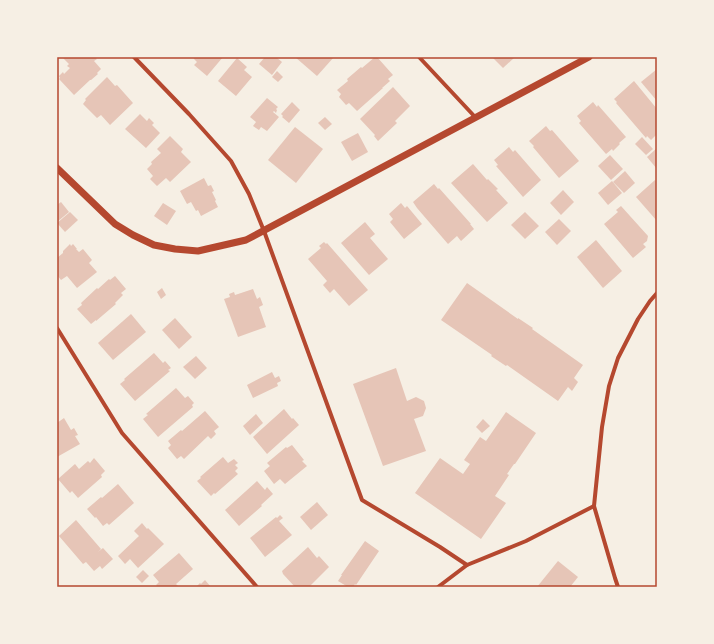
<svg xmlns="http://www.w3.org/2000/svg" width="714" height="644" viewBox="0 0 714 644" font-family="'Asap Condensed',sans-serif">
  <rect width="100%" height="100%" fill="#f6efe4"/>
  <!-- building -->
  <g fill="#e6c5b7">
    <path d="M64 57H95L97 59 94 61 101 69 97 73 98 74 91 80H90L74 95 59 79 60 78 59 76 63 72 64 74 70 68 67 66 69 64 63 58Z"/>
    <path d="M193 57H223L207 76 194 65 197 62 194 59Z"/>
    <path d="M265 57H276L282 62 272 75 259 64Z"/>
    <path d="M295 57H334L317 76Z"/>
    <path d="M375 57H377L393 75 388 79 390 81 382 88H383L357 111 349 103 346 105 339 97 341 94 337 90 348 81 347 79 361 67 362 68Z"/>
    <path d="M492 57H515L503 68Z"/>
    <path d="M237 58 247 67 244 70 252 77 236 96 218 81Z"/>
    <path d="M657 69V101L641 82Z"/>
    <path d="M277 71 283 77 278 82 272 77Z"/>
    <path d="M107 77 115 86 117 85 133 103 110 125 101 115 97 118 83 104 86 100 85 99Z"/>
    <path d="M634 81 657 109V134L651 140 647 136 646 138 616 103 617 102 614 99Z"/>
    <path d="M393 87 410 106 395 121 397 123 378 141 374 136 375 135 360 119Z"/>
    <path d="M267 98 278 107 276 109 277 110 276 113 274 111 273 112 279 117 267 131 261 127 259 130 253 126 256 122 250 117Z"/>
    <path d="M292 102 300 110 289 123 282 117 283 116 281 114Z"/>
    <path d="M593 102 597 107 598 105 626 137 619 143 620 144 613 151 612 149 606 154 579 123 581 121 577 116Z"/>
    <path d="M140 114 147 121 149 118 154 123 152 125 160 133 146 148 125 129Z"/>
    <path d="M325 117 332 124 325 130 318 123Z"/>
    <path d="M546 126 550 131 552 130 579 161 559 178 533 147 534 146 529 141Z"/>
    <path d="M295 127 323 149 296 183 268 160Z"/>
    <path d="M358 133 368 152 352 161 341 142Z"/>
    <path d="M170 136 183 149 181 152 191 162 170 182 166 178 157 186 150 179 153 176 147 169 152 164 151 162 161 153 157 149Z"/>
    <path d="M642 137 653 149 646 155 635 144Z"/>
    <path d="M509 147 513 152 515 150 541 180 523 197 496 166 498 165 494 160Z"/>
    <path d="M657 148V169L647 157Z"/>
    <path d="M610 155 623 169 611 180 598 166Z"/>
    <path d="M473 164 487 180 488 179 498 189 496 190 508 203 487 222 451 183Z"/>
    <path d="M625 171 635 183 624 193 613 182Z"/>
    <path d="M204 178 208 186 211 185 214 191 212 192 216 200 215 201 218 207 201 216 198 210 196 211 191 202 187 204 180 191Z"/>
    <path d="M655 180 657 182V221L636 197Z"/>
    <path d="M612 181 622 193 608 205 598 193Z"/>
    <path d="M434 184 438 189 439 188 471 224H470L474 229 461 241 457 236 448 244 417 208 413 202Z"/>
    <path d="M563 190 574 202 561 215 550 203Z"/>
    <path d="M61 202 69 212 57 222V205Z"/>
    <path d="M163 203 176 211 167 225 154 216Z"/>
    <path d="M401 203 405 208 407 206 422 224 404 239 390 222 393 219 389 214Z"/>
    <path d="M621 206 648 236 647 241 643 244 646 247 633 258 604 224 618 212 616 210Z"/>
    <path d="M70 212 78 220 65 232 57 223Z"/>
    <path d="M525 212 539 226 525 239 511 225Z"/>
    <path d="M559 219 571 231 557 245 545 232Z"/>
    <path d="M365 222 375 234 370 238 388 259 369 275 341 243Z"/>
    <path d="M596 240 622 271 603 288 577 257Z"/>
    <path d="M324 242 326 244 327 243 368 290 349 306 334 289 330 293 323 285 327 281 308 259 321 248 319 246Z"/>
    <path d="M70 244 71 246 73 244 77 249H76L79 252 83 249 92 260 89 263 97 272 77 288 67 276 61 280 57 275V258L63 253V251Z"/>
    <path d="M115 276 126 289 121 293 123 295 115 303 116 304 96 321V320L91 324 77 309 82 305 81 303 97 288 98 289 109 279 110 280Z"/>
    <path d="M467 283 518 319V318L533 328 532 329 583 365 574 378 578 382 572 391 568 387 558 401 507 365 506 366 491 356 492 355 441 320Z"/>
    <path d="M162 288 166 295 161 299 157 292Z"/>
    <path d="M253 289 257 299 260 297 263 305 259 307 266 327 238 337 224 299 230 297 229 294 234 292 235 295Z"/>
    <path d="M131 314 146 332 113 360 98 343Z"/>
    <path d="M175 318 192 337 179 349 162 330Z"/>
    <path d="M154 353 163 363 165 361 171 368 168 370 170 371 135 401 120 384 125 380 124 379Z"/>
    <path d="M196 356 207 368 195 379 183 367Z"/>
    <path d="M396 368 407 401 416 397 424 401 426 408 423 416 414 419 426 451 383 466 353 384Z"/>
    <path d="M272 372 275 378 279 376 281 381 277 383 278 386 253 398 247 385Z"/>
    <path d="M176 388 185 398 188 396 194 403 192 405 193 407 158 437 143 419 148 415 146 414Z"/>
    <path d="M284 409 292 419 293 418 299 425 267 454 253 437Z"/>
    <path d="M205 411 219 427 214 431 216 434 211 439 208 436 184 459 181 456 177 459 168 448 171 445 168 441 181 430 182 431Z"/>
    <path d="M506 412 536 433 515 464H514L507 474 509 475 495 496 506 503 481 539 415 493 440 458 463 474 470 464 464 460 480 437 486 441Z"/>
    <path d="M256 414 263 423 250 435 243 426Z"/>
    <path d="M64 418 71 430 74 428 78 435 75 436 80 444 57 457V423Z"/>
    <path d="M483 419 490 426 482 433 476 427Z"/>
    <path d="M292 445 304 460 302 461 307 466 285 484 280 479 274 484 264 471 270 466 267 463 286 447 287 448Z"/>
    <path d="M223 457 228 463 234 459 238 463 235 465 238 468 235 471 238 474 215 494 214 493 211 496 197 481 201 478 200 477Z"/>
    <path d="M94 458 105 471 101 475 102 477 78 498 72 491 70 493 58 479 75 464 79 469 88 461 90 463Z"/>
    <path d="M257 481 265 490 267 487 273 494 261 505 262 506 239 526 225 510Z"/>
    <path d="M118 484 134 503 109 525 107 523 103 526 96 517 95 518 87 509 101 497 102 498Z"/>
    <path d="M317 502 328 515 311 530 300 517Z"/>
    <path d="M280 515 283 518 279 521 292 535 265 557 250 538 276 517 277 518Z"/>
    <path d="M76 520 101 549 98 552 103 548 113 559 102 569 100 566 94 571 86 562 83 564 59 536Z"/>
    <path d="M142 523 147 529 148 528 164 544 138 568 130 559 125 564 118 556 139 536 134 531Z"/>
    <path d="M365 541 379 551 356 585 355 584 353 587H348L338 581 342 575H341Z"/>
    <path d="M308 547 317 558 319 556 329 567 309 587H295L283 574 282 571Z"/>
    <path d="M179 553 193 569 176 584 179 587H158L156 585 159 582 153 575Z"/>
    <path d="M558 561 578 577 570 587H537Z"/>
    <path d="M143 570 149 576 142 583 136 577Z"/>
    <path d="M205 580 211 587H196L200 583 201 584Z"/>
  </g>
  <g fill="none" stroke-linecap="round" stroke-linejoin="round">
    <!-- minor -->
    <g stroke="#b5482f" stroke-width="4">
      <path d="M134 57 189 114 231 161 249 194 264 231 362 500 440 547 467 565"/>
      <path d="M419 57 476 118"/>
      <path d="M57 328 122 433 257 587"/>
      <path d="M438 587 467 565 526 541 594 506"/>
      <path d="M618 587 615 578 594 506 602 427 609 386 618 358 638 319 650 301 657 293"/>
    </g>
    <!-- tertiary -->
    <path stroke="#b5482f" stroke-width="7" d="M57 168 115 224 133 235 154 245 175 249 198 251 246 240 589 57"/>
  </g>
  <!-- border -->
  <rect width="714" height="644" fill="none" stroke="#f6efe4" stroke-width="116"/>
  <rect x="58" y="58" width="598" height="528" fill="none" stroke="#b5482f" stroke-width="1.5"/>
</svg>
